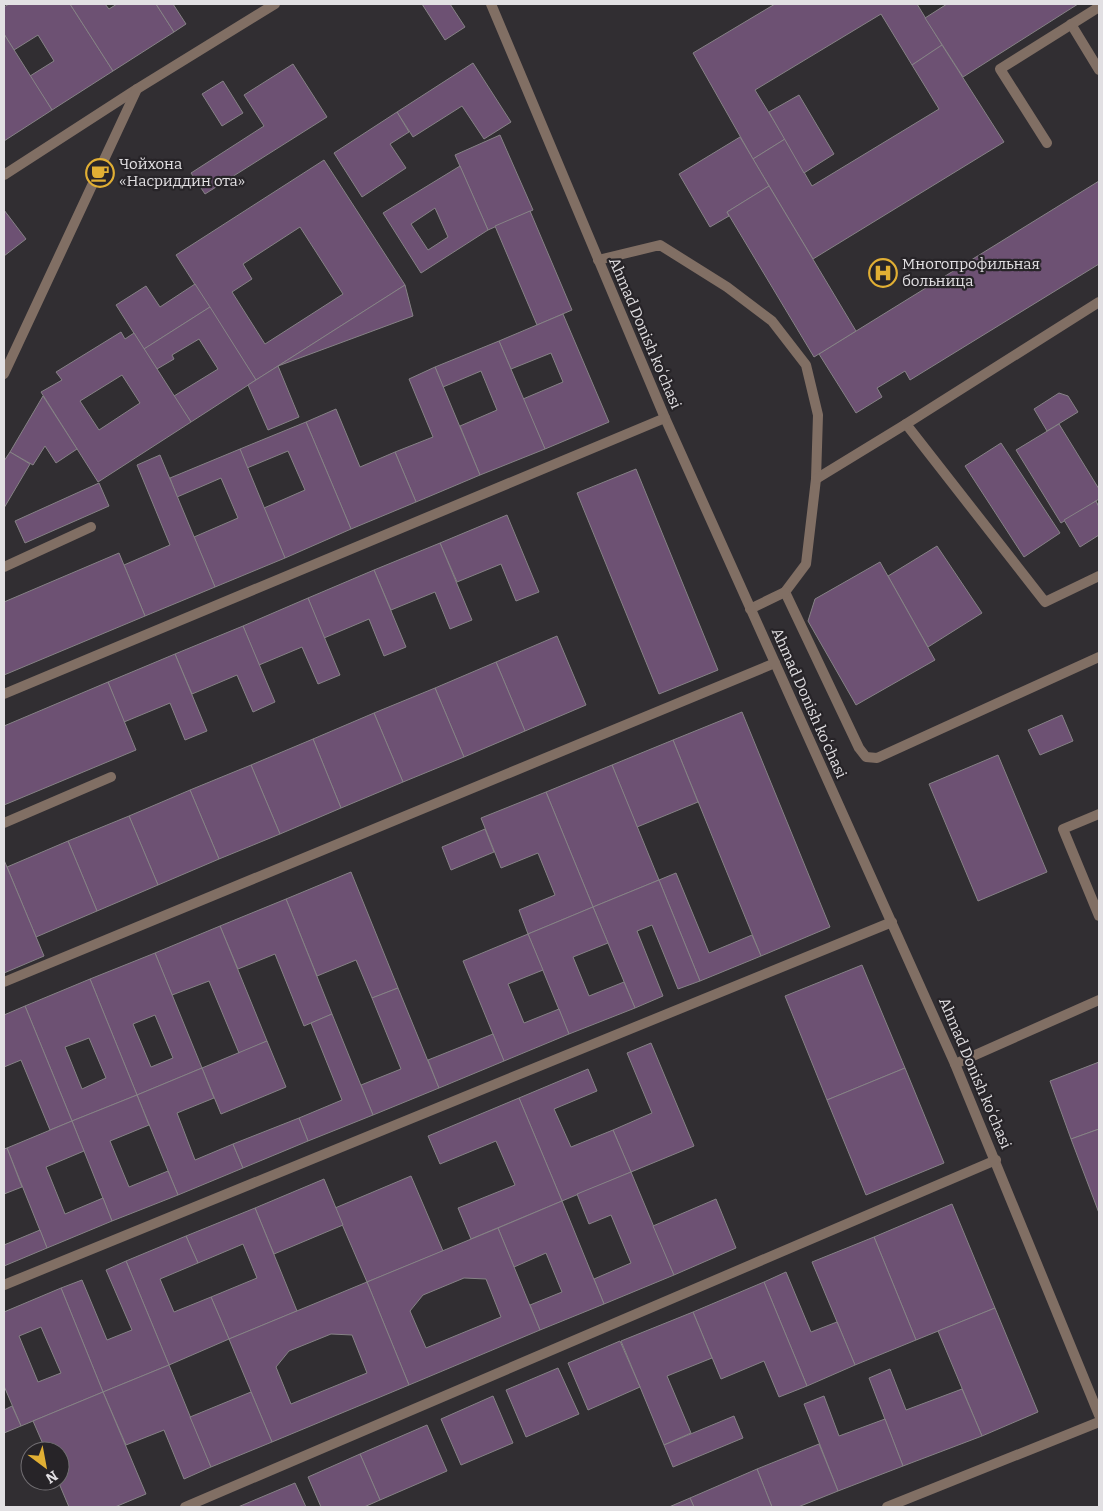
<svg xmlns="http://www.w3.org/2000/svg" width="1103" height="1511" viewBox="0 0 1103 1511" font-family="Bitter,serif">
  <rect width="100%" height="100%" fill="#312e32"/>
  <!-- building -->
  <g fill="#6d5173" stroke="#868286" fill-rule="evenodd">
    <path d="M9 4H70L113 71 52 110 30 76 54 61 38 35 14 50 4 34V7Z"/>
    <path d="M70 4H105L109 9 117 4H156L174 32 113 71Z"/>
    <path d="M156 4H173L186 24 174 32Z"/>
    <path d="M422 4H450L465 27 445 40Z"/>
    <path d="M775 4H917L942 45 912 65 881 14 755 90 785 139 753 159 693 53Z"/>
    <path d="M947 4H1078L963 77 925 18Z"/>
    <path d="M4 34 52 110 4 141Z"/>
    <path d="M942 45 1004 142 813 259 753 159 785 139 812 186 939 109 912 65Z"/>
    <path d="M473 63 511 122 484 139 462 106 413 137 397 112Z"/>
    <path d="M293 64 327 117 205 194 191 173 264 126 244 95Z"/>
    <path d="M223 81 243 113 222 126 202 94Z"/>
    <path d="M799 95 834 154 804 173 769 112Z"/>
    <path d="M397 112 409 132 390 144 406 168 362 197 334 153Z"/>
    <path d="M500 135 533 210 488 230 455 155Z"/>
    <path d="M740 137 769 186 727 212 729 216 710 227 679 174Z"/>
    <path d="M324 160 405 285 256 380 176 255ZM300 227 343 294 265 344 232 292 252 279 243 264Z"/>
    <path d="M460 166 488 230 421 273 383 213ZM435 208 448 237 428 250 411 224Z"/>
    <path d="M1099 181V264L910 380 905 371 877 388 882 397 856 413 819 354Z"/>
    <path d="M769 186 856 331 814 357 727 212Z"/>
    <path d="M4 210 26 239 4 256Z"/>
    <path d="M530 211 572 310 537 325 495 226Z"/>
    <path d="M195 284 210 307 144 349 116 305 146 286 160 307Z"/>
    <path d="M405 285 413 316 278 366Z"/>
    <path d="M210 307 256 380 191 422 174 396 218 369 199 339 172 355 174 359 157 369 144 349Z"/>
    <path d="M563 314 609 422 545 449 523 399 563 382 551 353 511 369 499 341Z"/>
    <path d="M121 332 125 339 134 333 191 422 98 482 41 392 62 380 56 372ZM122 375 140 403 99 430 80 401Z"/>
    <path d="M499 341 545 449 480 475 460 426 497 410 481 371 443 387 435 367Z"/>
    <path d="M278 366 299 417 268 430 248 385Z"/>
    <path d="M435 367 480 475 416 502 395 452 433 437 409 379Z"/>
    <path d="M1059 393 1068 396 1078 412 1047 431 1034 409Z"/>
    <path d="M43 396 77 449 56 463 45 446 33 465 10 452Z"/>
    <path d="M336 409 360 467 395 452 416 502 351 529 306 422Z"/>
    <path d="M306 422 351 529 285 558 264 508 305 490 288 451 247 468 240 449Z"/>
    <path d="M1059 424 1099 489V499L1061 523 1016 450Z"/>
    <path d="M1001 443 1060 533 1024 557 965 466Z"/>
    <path d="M240 449 285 558 215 587 194 537 238 518 221 478 177 497 170 478Z"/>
    <path d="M10 452 30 464 4 508V461Z"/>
    <path d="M160 455 215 587 145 616 124 565 170 545 137 465Z"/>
    <path d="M636 469 718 670 659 694 577 493Z"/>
    <path d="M99 483 109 506 25 543 15 521Z"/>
    <path d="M1096 501 1099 507V535L1080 547 1064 520Z"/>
    <path d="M507 515 539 592 516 601 501 564 457 582 440 543Z"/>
    <path d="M440 543 472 620 450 629 435 592 391 610 374 570Z"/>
    <path d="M937 546 982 613 928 647 888 576Z"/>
    <path d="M119 553 145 616 4 675V602Z"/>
    <path d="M880 562 935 660 856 705 808 621 815 599Z"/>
    <path d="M374 570 406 647 384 656 369 619 324 638 308 598Z"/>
    <path d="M308 598 340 675 318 684 302 647 259 665 243 626Z"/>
    <path d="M243 626 275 702 253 712 237 675 192 694 175 654Z"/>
    <path d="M557 636 586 705 525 731 496 662Z"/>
    <path d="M175 654 207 731 185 740 170 703 124 722 108 682Z"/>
    <path d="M496 662 525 731 464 757 435 688Z"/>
    <path d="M108 682 136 750 4 805V726Z"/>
    <path d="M435 688 464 757 403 782 374 713Z"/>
    <path d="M742 712 830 927 761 956 673 740Z"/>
    <path d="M374 713 403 782 341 808 313 739Z"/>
    <path d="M1062 715 1073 741 1040 755 1028 730Z"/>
    <path d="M313 739 341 808 280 834 251 765Z"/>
    <path d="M673 740 698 802 637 827 612 765Z"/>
    <path d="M998 755 1047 872 978 901 929 784Z"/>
    <path d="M251 765 280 834 219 859 190 790Z"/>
    <path d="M612 765 659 880 593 907 546 792Z"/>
    <path d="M190 790 219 859 158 885 129 816Z"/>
    <path d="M546 792 593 907 528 934 519 910 555 895 538 853 501 868 481 818Z"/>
    <path d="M129 816 158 885 97 911 68 841Z"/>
    <path d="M485 829 494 852 451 870 442 847Z"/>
    <path d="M68 841 97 911 36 937 7 867Z"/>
    <path d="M4 860 44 956 4 973Z"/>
    <path d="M351 872 398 988 372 998 356 960 317 976 286 899Z"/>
    <path d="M676 873 709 953 752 935 761 956 700 981 659 880Z"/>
    <path d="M659 880 700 981 678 989 652 925 637 931 663 996 635 1008 593 907Z"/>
    <path d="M286 899 332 1014 304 1026 275 954 238 969 220 926Z"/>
    <path d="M593 907 608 943 573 957 589 996 624 982 635 1008 569 1034 528 934Z"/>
    <path d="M220 926 267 1041 239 1053 209 981 172 995 155 953Z"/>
    <path d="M528 934 543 970 508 984 524 1023 559 1009 569 1034 504 1061 463 961Z"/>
    <path d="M155 953 202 1068 137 1095 90 979ZM155 1015 173 1058 151 1067 133 1024Z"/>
    <path d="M862 965 905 1068 827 1100 785 996Z"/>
    <path d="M90 979 137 1095 72 1121 25 1006ZM89 1038 106 1078 82 1089 65 1047Z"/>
    <path d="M398 988 439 1088 373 1115 361 1085 401 1069 372 998Z"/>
    <path d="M25 1006 72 1121 50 1130 21 1060 4 1067V1015Z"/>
    <path d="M332 1014 373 1115 308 1141 299 1118 342 1100 311 1023Z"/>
    <path d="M493 1034 504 1061 439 1088 428 1060Z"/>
    <path d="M267 1041 286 1087 221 1114 202 1068Z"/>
    <path d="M651 1043 694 1146 631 1172 613 1130 652 1113 627 1053Z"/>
    <path d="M1099 1062V1129L1071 1139 1050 1081Z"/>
    <path d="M202 1068 214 1098 177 1113 195 1160 233 1144 243 1168 178 1195 137 1095Z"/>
    <path d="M905 1068 944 1163 866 1195 827 1100Z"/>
    <path d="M588 1069 597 1091 554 1109 571 1147 613 1130 631 1172 562 1201 519 1098Z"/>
    <path d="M137 1095 149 1125 110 1141 129 1187 168 1171 178 1195 112 1221 72 1121Z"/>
    <path d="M519 1098 562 1201 471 1239 458 1208 515 1185 496 1141 440 1164 428 1136Z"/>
    <path d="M299 1118 308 1141 243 1168 233 1144Z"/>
    <path d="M72 1121 84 1151 46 1167 65 1214 103 1198 112 1221 47 1248 7 1148Z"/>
    <path d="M1099 1129V1213L1071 1139Z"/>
    <path d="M7 1148 22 1187 4 1194V1149Z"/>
    <path d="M631 1172 674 1275 604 1304 594 1279 631 1263 611 1215 589 1224 577 1194Z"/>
    <path d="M411 1176 443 1251 367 1282 335 1208Z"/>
    <path d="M324 1179 343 1225 274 1254 255 1208Z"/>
    <path d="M716 1199 736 1248 674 1275 653 1226Z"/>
    <path d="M562 1201 604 1304 540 1330 530 1305 562 1292 546 1253 514 1267 498 1228Z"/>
    <path d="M952 1204 995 1308 916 1340 874 1237Z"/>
    <path d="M255 1208 297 1311 229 1339 211 1297 257 1278 243 1244 198 1263 186 1236Z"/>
    <path d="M498 1228 540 1330 409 1385 367 1282ZM464 1278 486 1279 501 1317 426 1348 410 1311 423 1295Z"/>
    <path d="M40 1230 47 1248 4 1266V1245Z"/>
    <path d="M186 1236 198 1263 160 1279 174 1312 211 1297 229 1339 169 1365 126 1261Z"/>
    <path d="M874 1237 916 1340 855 1365 812 1262Z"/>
    <path d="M126 1261 169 1365 103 1392 61 1288 82 1280 107 1340 132 1330 106 1270Z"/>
    <path d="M786 1272 811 1332 837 1322 855 1365 807 1386 764 1282Z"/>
    <path d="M367 1282 409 1385 272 1442 229 1339ZM331 1334 352 1335 367 1373 291 1404 276 1367 289 1351Z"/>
    <path d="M764 1282 807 1386 779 1397 764 1361 721 1379 693 1312Z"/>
    <path d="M61 1288 103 1392 21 1426 4 1386V1312ZM41 1327 61 1373 38 1382 19 1336Z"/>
    <path d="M995 1308 1038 1412 982 1436 938 1331Z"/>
    <path d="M693 1312 712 1358 667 1376 691 1433 664 1445 621 1341Z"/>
    <path d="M620 1341 640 1387 588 1410 568 1363Z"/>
    <path d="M169 1365 211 1467 184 1479 164 1430 126 1445 103 1392Z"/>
    <path d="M558 1368 579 1414 526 1437 506 1390Z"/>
    <path d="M890 1369 906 1410 962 1389 982 1436 903 1466 869 1378Z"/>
    <path d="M103 1392 146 1494 115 1507H69L58 1481 60 1451H46L33 1421Z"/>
    <path d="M251 1392 272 1442 211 1467 190 1417Z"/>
    <path d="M493 1396 513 1443 461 1465 441 1419Z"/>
    <path d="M824 1396 839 1436 885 1419 903 1466 838 1491 804 1404Z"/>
    <path d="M12 1406 21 1426 4 1433V1410Z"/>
    <path d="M734 1416 743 1438 673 1467 664 1445Z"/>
    <path d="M427 1425 447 1471 380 1500 360 1454Z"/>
    <path d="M819 1444 838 1491 798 1507H772L757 1469Z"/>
    <path d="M360 1454 380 1500 364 1507H321L308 1477Z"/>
    <path d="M757 1469 772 1507H694L690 1498Z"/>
    <path d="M295 1483 306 1507H238Z"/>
    <path d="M690 1498 694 1507H669Z"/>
  </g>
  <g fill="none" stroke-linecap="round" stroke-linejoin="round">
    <!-- lane -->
    <g stroke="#816f64" stroke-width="10">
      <path d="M1071 24 1099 70"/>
      <path d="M1047 143 1000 69 1099 7"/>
      <path d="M4 175 137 89"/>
      <path d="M598 260 660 245 727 287 772 321 806 365 818 415 816 479 806 564 785 592 859 748 866 757 877 758 1099 657"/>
      <path d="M1099 302 906 424 1045 602 1099 576"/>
      <path d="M816 479 906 424"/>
      <path d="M4 567 91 527"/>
      <path d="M750 609 785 592"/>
      <path d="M1099 814 1063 829 1099 916"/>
      <path d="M4 823 111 777"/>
      <path d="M4 982 775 663"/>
      <path d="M955 1064 1099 1000"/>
      <path d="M4 1285 892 922"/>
      <path d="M185 1507 996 1160"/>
      <path d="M887 1507 1099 1422"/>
    </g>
    <!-- street -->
    <g stroke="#816f64" stroke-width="10">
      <path d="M491 4 665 418 955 1064 1099 1415"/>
      <path d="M4 374 137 89 275 4"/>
      <path d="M4 694 665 418"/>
    </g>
  </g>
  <!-- icons -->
  <defs>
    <symbol id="cafe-ring" viewBox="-11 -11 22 22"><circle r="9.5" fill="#272428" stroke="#e1af34" stroke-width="1.5"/><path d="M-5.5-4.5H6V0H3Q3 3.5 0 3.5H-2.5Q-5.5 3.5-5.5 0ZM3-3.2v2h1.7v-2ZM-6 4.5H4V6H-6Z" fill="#e1af34"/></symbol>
    <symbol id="hospital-ring" viewBox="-11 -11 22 22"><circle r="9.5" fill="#272428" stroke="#e1af34" stroke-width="1.5"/><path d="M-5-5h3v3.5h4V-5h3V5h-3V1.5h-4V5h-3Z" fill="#e1af34"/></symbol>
  </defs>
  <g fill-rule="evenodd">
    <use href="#cafe-ring" x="84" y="157" width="32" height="32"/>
    <use href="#hospital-ring" x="867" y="257" width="32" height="32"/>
  </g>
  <g text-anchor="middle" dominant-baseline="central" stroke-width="4.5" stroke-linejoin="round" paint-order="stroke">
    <!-- poi labels -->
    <g font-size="15" fill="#e2e0e3" stroke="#272428" text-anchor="start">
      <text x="119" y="164">Чойхона<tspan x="119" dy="17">«Насриддин ота»</tspan></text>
      <text x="902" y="264">Многопрофильная<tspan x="902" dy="17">больница</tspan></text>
    </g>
    <!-- street labels -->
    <g font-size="15" fill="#e2e0e3" stroke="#272428">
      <text transform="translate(645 333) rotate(67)">Ahmad Donish koʻchasi</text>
      <text transform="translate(809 703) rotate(66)">Ahmad Donish koʻchasi</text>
      <text transform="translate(975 1073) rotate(67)">Ahmad Donish koʻchasi</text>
    </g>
  </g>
  <!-- border -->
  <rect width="1103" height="1511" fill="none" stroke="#e2e0e3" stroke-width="10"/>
  <!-- north arrow -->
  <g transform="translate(45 1466) rotate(148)"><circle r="24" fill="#272428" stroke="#726f73"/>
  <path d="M0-4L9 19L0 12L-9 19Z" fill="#e1af34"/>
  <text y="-8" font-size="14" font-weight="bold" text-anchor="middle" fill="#e2e0e3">N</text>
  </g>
</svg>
